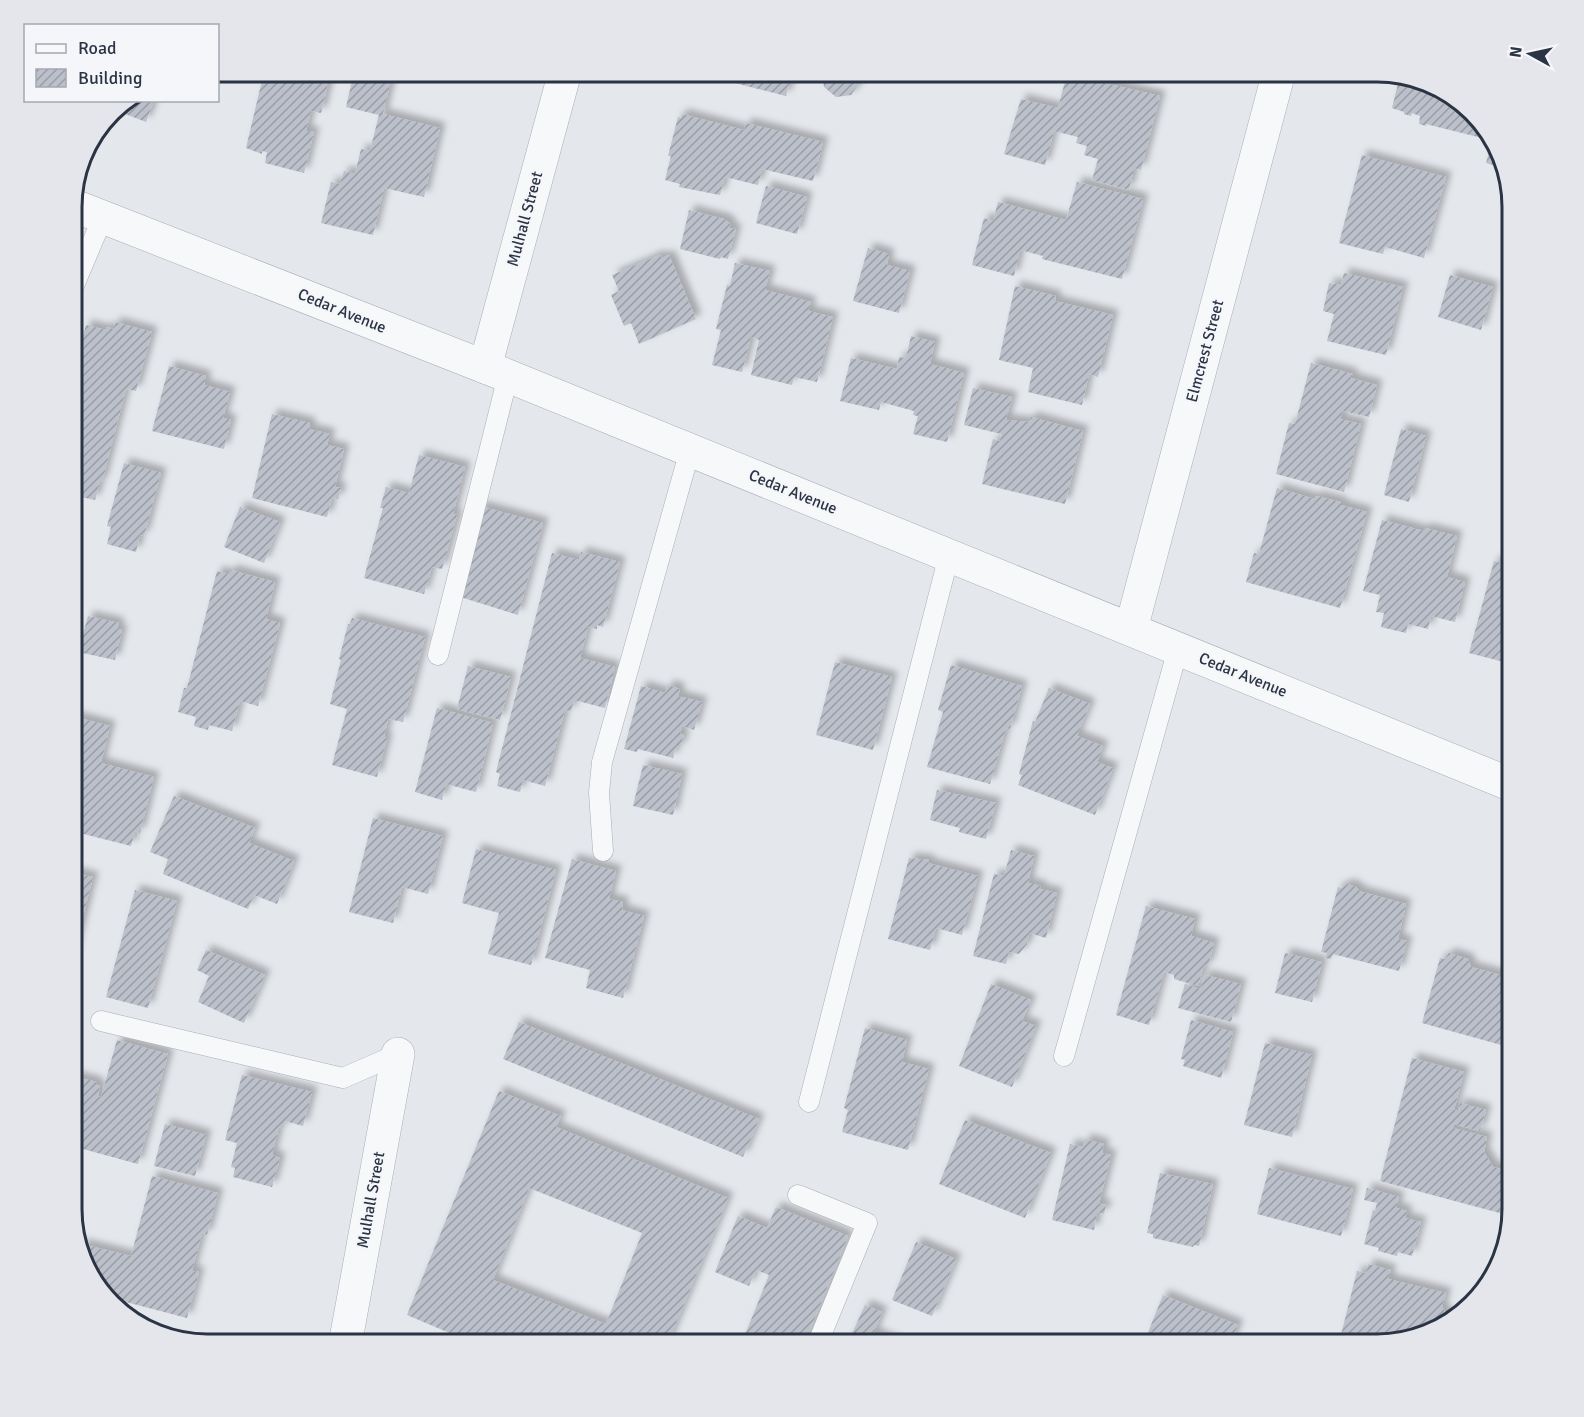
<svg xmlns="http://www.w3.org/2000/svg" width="1584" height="1417" viewBox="0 0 1584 1417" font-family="Signika,sans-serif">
  <defs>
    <pattern id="building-hatch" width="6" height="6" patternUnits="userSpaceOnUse" patternTransform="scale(1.5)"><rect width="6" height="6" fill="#bbc0ca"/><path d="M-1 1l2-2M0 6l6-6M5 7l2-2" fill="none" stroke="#989da6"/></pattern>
    <filter id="shadow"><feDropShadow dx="5.5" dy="-5.5" stdDeviation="3" flood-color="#0004"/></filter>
  </defs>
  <rect width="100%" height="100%" fill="#e4e7ec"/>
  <!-- building -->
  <g fill="url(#building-hatch)" fill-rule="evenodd" filter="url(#shadow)">
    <path d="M264 72H331L321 113 311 111 306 131 314 132 304 173 265 163 267 152 262 151V154L246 148Z"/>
    <path d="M354 72H393L383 114 440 128 424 197 384 188 373 235 321 223 331 182 340 184 344 171 355 174 361 149 370 151 379 115 346 107Z"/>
    <path d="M724 72H792L786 96 723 80Z"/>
    <path d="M822 72H858L859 84 851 95 836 97 824 87Z"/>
    <path d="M1067 74 1160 96 1141 170 1134 168 1129 190 1092 180 1098 159 1084 155 1087 146 1076 143 1078 137 1054 131 1045 165 1004 154 1021 99 1058 108Z"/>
    <path d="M1390 75 1428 82 1472 112 1487 134 1486 139 1426 124V126L1419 124 1420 116 1412 113 1411 116 1404 114V112L1392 108 1398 84 1389 82Z"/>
    <path d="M127 100H154L146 122 115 110Z"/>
    <path d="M682 114 744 130 746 123 823 142 813 181 762 169 758 185 725 177 720 195 679 187 680 184 665 180 671 156H668L678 117 681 118Z"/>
    <path d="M1492 141 1502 155 1504 168 1486 163Z"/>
    <path d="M1362 155 1446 177 1424 258 1385 247 1383 254 1339 243Z"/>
    <path d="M1077 182 1143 199 1122 279 1042 259 1043 256 1020 250 1014 276 972 265 984 218 993 221 998 202 1066 220Z"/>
    <path d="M766 186 807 197 797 234 756 223Z"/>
    <path d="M689 210 724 219 731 224 729 228 736 229 728 259 721 257 720 259 680 249Z"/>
    <path d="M868 248 889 254 887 265 910 271 899 313 853 301Z"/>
    <path d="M660 255 662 258 669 255 696 319 639 344 631 323 624 326 611 295 619 291 612 275Z"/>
    <path d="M735 263 770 271 765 290 811 302 808 311 833 317 817 382 794 377 792 385 751 375 759 340 751 337 742 372 712 365 721 330 716 329 727 285 730 286Z"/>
    <path d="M1344 273 1403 287 1386 355 1327 341 1334 314 1323 311 1329 283 1341 285Z"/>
    <path d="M1450 275 1493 287 1481 330 1438 317Z"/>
    <path d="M1015 286 1056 296 1055 301 1113 315 1098 377 1089 374 1082 405 1028 392 1033 368 999 360Z"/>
    <path d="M115 322 152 332 136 391 126 389 102 482 100 481 95 500 72 495V377L86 325 106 330 107 327 114 329Z"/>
    <path d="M911 336 935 342 930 364 964 373 947 442 913 434 918 416 913 415 914 411 881 402 879 410 840 401 851 358 897 369 899 357 906 358Z"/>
    <path d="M1311 363 1353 374 1351 378 1377 385 1369 417 1343 411 1340 419 1361 424 1344 492 1276 474 1289 423 1295 424Z"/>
    <path d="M169 366 206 376 204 385 230 392 223 418 231 420 224 449 152 431Z"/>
    <path d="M973 388 1012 397 1006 420 1029 422 1031 417 1083 431 1065 504 982 484 993 439 1000 441 1001 434 964 425Z"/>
    <path d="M272 414 310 423 309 429 330 434 327 445 344 449 335 487 341 488 338 499 332 498 327 517 252 498Z"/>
    <path d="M1401 429 1426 436 1409 502 1384 495Z"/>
    <path d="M419 455 465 467 453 514 457 515 442 569 432 567 424 594 364 578 383 508H380L386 487 409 493Z"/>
    <path d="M124 463 161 473 144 536 140 535 136 552 107 544 111 527 107 526Z"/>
    <path d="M1277 488 1315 499 1316 496 1341 502V505L1367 512 1340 608 1246 582 1254 553 1259 554Z"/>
    <path d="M480 506 543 523 518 615 457 596Z"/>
    <path d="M240 507 280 522 264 563 224 547Z"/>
    <path d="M1382 520 1424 531 1425 528 1457 536 1447 577 1465 582 1455 622 1431 616 1428 629 1408 624 1406 633 1381 627 1384 613 1376 612 1380 595 1363 591Z"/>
    <path d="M581 552 620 562 603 627 597 625V629L588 627 580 658 615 667 605 708 574 700 571 711 565 710 545 786 523 780 520 792 497 786 500 774 496 772 552 553 579 560Z"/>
    <path d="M1494 561 1512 566V664L1469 653Z"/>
    <path d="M231 570 275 582 266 619 280 623 258 706 240 701 232 731 209 725 208 730 194 726 196 717 178 712 184 688H187L217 571 229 575Z"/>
    <path d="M88 616 119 623 117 629 122 630 115 660 78 652Z"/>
    <path d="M352 618 425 637 403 722 388 719 384 737 387 738 377 777 332 765 347 709 330 704 341 660 339 659 348 624H350Z"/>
    <path d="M835 662 892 677 873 750 816 735Z"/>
    <path d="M951 665 1022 686 1010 729 1006 728 990 784 927 767 943 712 938 710Z"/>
    <path d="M468 666 511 677 500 720 457 709Z"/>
    <path d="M668 685 680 689 678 696 702 702 694 730 682 726 680 734H684L680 748 676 747 673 758 638 749 637 752 624 749 641 686 665 693Z"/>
    <path d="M1049 688 1090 704 1077 736 1103 746 1097 762 1113 768 1095 815 1018 785 1022 775 1019 774 1033 721 1035 722Z"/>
    <path d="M437 708 493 723 476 792 446 784 442 800 415 792Z"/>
    <path d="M72 716 110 726 101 763 154 777 140 833 135 831 131 846 72 831Z"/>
    <path d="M643 765 682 774 673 815 633 806Z"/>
    <path d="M937 790 996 803 986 839 959 832 960 828 930 820Z"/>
    <path d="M174 796 255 828 249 843 294 861 277 904 254 895 248 909 163 874 168 859 150 852Z"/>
    <path d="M373 818 443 836 428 894 402 887 393 923 349 912Z"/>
    <path d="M476 849 556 870 531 965 488 954 499 913 462 903Z"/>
    <path d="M1011 850 1034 856 1028 883 1041 886 1040 889 1057 893 1046 938 1029 933 1027 944 1019 954 1009 952 1006 964 973 956 994 874 1004 876Z"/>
    <path d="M909 858 929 860 928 863 978 876 962 935 936 928 930 950 888 939Z"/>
    <path d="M572 859 616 871 609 899 623 902 622 910 644 916 623 998 586 988 590 970 545 958Z"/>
    <path d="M72 872 93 877 73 956H72Z"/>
    <path d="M1347 884 1356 887 1359 891 1406 904 1398 939 1407 941 1399 971 1333 954 1331 959 1325 958 1327 953 1321 952 1338 887 1341 888Z"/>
    <path d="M135 890 177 901 148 1008 106 997Z"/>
    <path d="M1146 906 1195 919 1191 936 1214 943 1208 966 1204 965 1198 986 1174 979V975L1164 972 1149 1025 1116 1015Z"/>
    <path d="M206 950 265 975 244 1023 198 1002 209 976 197 970Z"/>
    <path d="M1285 953 1322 962 1312 1002 1275 993Z"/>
    <path d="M1449 953 1468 959 1471 967 1512 978V1048L1422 1023 1440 958 1445 959Z"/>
    <path d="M1205 975 1241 984 1231 1022 1178 1008 1185 984 1200 989Z"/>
    <path d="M991 984 1031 1000 1022 1021 1036 1026 1012 1087 959 1066Z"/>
    <path d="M1191 1020 1233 1032 1221 1078 1183 1066 1185 1060 1181 1059Z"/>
    <path d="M519 1022 759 1119 743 1157 503 1059Z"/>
    <path d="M865 1028 907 1040 902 1062 929 1069 908 1150 842 1132 848 1110 844 1108Z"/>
    <path d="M117 1040 168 1054 138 1164 72 1146V1076L97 1082 96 1085 100 1086 98 1096 101 1097Z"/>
    <path d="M1265 1043 1312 1055 1292 1137 1244 1125Z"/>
    <path d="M1412 1058 1464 1072 1454 1110 1458 1111 1460 1103 1486 1110 1480 1131 1454 1124 1453 1128 1487 1137 1484 1152 1493 1167 1512 1171V1199L1507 1215 1380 1181Z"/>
    <path d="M242 1075 312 1092 303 1126 285 1121 283 1129 279 1127 272 1155 280 1158 272 1187 233 1177 235 1168 231 1167 237 1143 225 1140Z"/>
    <path d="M499 1091 561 1116 556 1127 728 1198 667 1345H478L407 1315ZM529 1188 642 1233 606 1324 493 1280Z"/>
    <path d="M965 1120 1051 1153 1025 1218 939 1184Z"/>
    <path d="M165 1124 206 1135 195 1176 154 1166Z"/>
    <path d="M1085 1139 1104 1144 1102 1153 1111 1155 1099 1204 1106 1205 1104 1214 1097 1212 1094 1230 1052 1220 1070 1144 1083 1147Z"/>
    <path d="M1269 1168 1353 1189 1341 1236 1257 1214Z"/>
    <path d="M1160 1173 1213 1184 1199 1246 1194 1245 1193 1247 1153 1238V1234L1147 1233Z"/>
    <path d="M152 1176 218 1193 207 1235 202 1233 192 1271 199 1272 187 1318 107 1297 82 1262 80 1252 82 1244 131 1256Z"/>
    <path d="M1367 1188 1399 1197 1396 1208 1407 1211 1405 1218 1421 1222 1412 1256 1398 1252 1397 1256 1378 1251 1379 1248 1364 1244 1373 1210 1375 1211 1377 1203 1364 1200Z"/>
    <path d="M776 1207 848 1236 804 1345H741L769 1275 756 1270 749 1286 715 1272 738 1216 767 1228Z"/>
    <path d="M916 1242 956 1259 932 1316 892 1300Z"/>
    <path d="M1368 1264 1391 1270 1388 1279 1446 1293 1442 1307 1450 1320 1429 1335 1376 1345H1366L1340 1339 1357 1271 1366 1273Z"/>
    <path d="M1163 1295 1238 1325 1230 1345H1166L1167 1344 1147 1335Z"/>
    <path d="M865 1305 882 1312 874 1333 904 1345H847Z"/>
  </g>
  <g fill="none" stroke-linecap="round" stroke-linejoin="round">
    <defs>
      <g id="lane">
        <path d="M72 290 103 217"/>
        <path d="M438 655 508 376"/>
        <path d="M603 851 599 793 602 762 690 450"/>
        <path d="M101 1021 343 1078 398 1054"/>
        <path d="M1064 1056 1178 649"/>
        <path d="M809 1102 949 555"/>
        <path d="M798 1195 867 1223 817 1345"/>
      </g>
      <g id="street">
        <path d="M72 205 508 376 1512 785"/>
        <path d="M485 367 565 72"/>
        <path d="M1131 629 1279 72"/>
        <path d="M345 1345 398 1054"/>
      </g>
    </defs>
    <!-- lane casing -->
    <use href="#lane" stroke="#a9aeb7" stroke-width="21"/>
    <!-- street casing -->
    <use href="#street" stroke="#a9aeb7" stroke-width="34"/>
    <!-- lane -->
    <use href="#lane" stroke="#f7f8fa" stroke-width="20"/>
    <!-- street -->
    <use href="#street" stroke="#f7f8fa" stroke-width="33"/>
  </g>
  <g text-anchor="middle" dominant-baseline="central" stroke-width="4.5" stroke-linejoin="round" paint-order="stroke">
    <!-- street labels -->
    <g font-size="16" fill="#2b3445" stroke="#f4f6f9">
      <text transform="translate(525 219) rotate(-75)">Mulhall Street</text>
      <text transform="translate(342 311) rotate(22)">Cedar Avenue</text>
      <text transform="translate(1205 351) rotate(-75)">Elmcrest Street</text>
      <text transform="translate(793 492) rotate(22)">Cedar Avenue</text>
      <text transform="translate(1243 675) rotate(22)">Cedar Avenue</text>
      <text transform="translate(371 1200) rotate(-80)">Mulhall Street</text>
    </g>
  </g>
  <!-- crop -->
  <path d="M0 0H1584V1417H0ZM207 82H1377A125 125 0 0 1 1502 207V1209A125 125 0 0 1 1377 1334H207A125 125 0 0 1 82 1209V207A125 125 0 0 1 207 82Z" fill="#e4e6eb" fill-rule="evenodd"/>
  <path fill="none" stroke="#2b3445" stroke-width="3" d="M207 82H1377A125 125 0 0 1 1502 207V1209A125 125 0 0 1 1377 1334H207A125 125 0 0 1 82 1209V207A125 125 0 0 1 207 82Z"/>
  <!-- legend -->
  <rect x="24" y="24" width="195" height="78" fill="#f4f6f9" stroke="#a4a8b1" stroke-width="1.5"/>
  <rect x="36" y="44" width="30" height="9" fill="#f7f8fa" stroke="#a4a8b1" stroke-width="1.5"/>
  <text x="78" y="54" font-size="18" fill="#2b3445">Road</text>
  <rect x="36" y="69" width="30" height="18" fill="url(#building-hatch)" stroke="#a4a8b1" stroke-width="1.5"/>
  <text x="78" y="84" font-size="18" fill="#2b3445">Building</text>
  <!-- north arrow -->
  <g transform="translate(1530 54) rotate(278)" stroke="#f4f6f9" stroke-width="4.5" paint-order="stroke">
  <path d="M0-4.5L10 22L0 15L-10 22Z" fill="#2b3445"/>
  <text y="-9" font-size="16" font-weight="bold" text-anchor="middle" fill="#2b3445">N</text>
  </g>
</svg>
